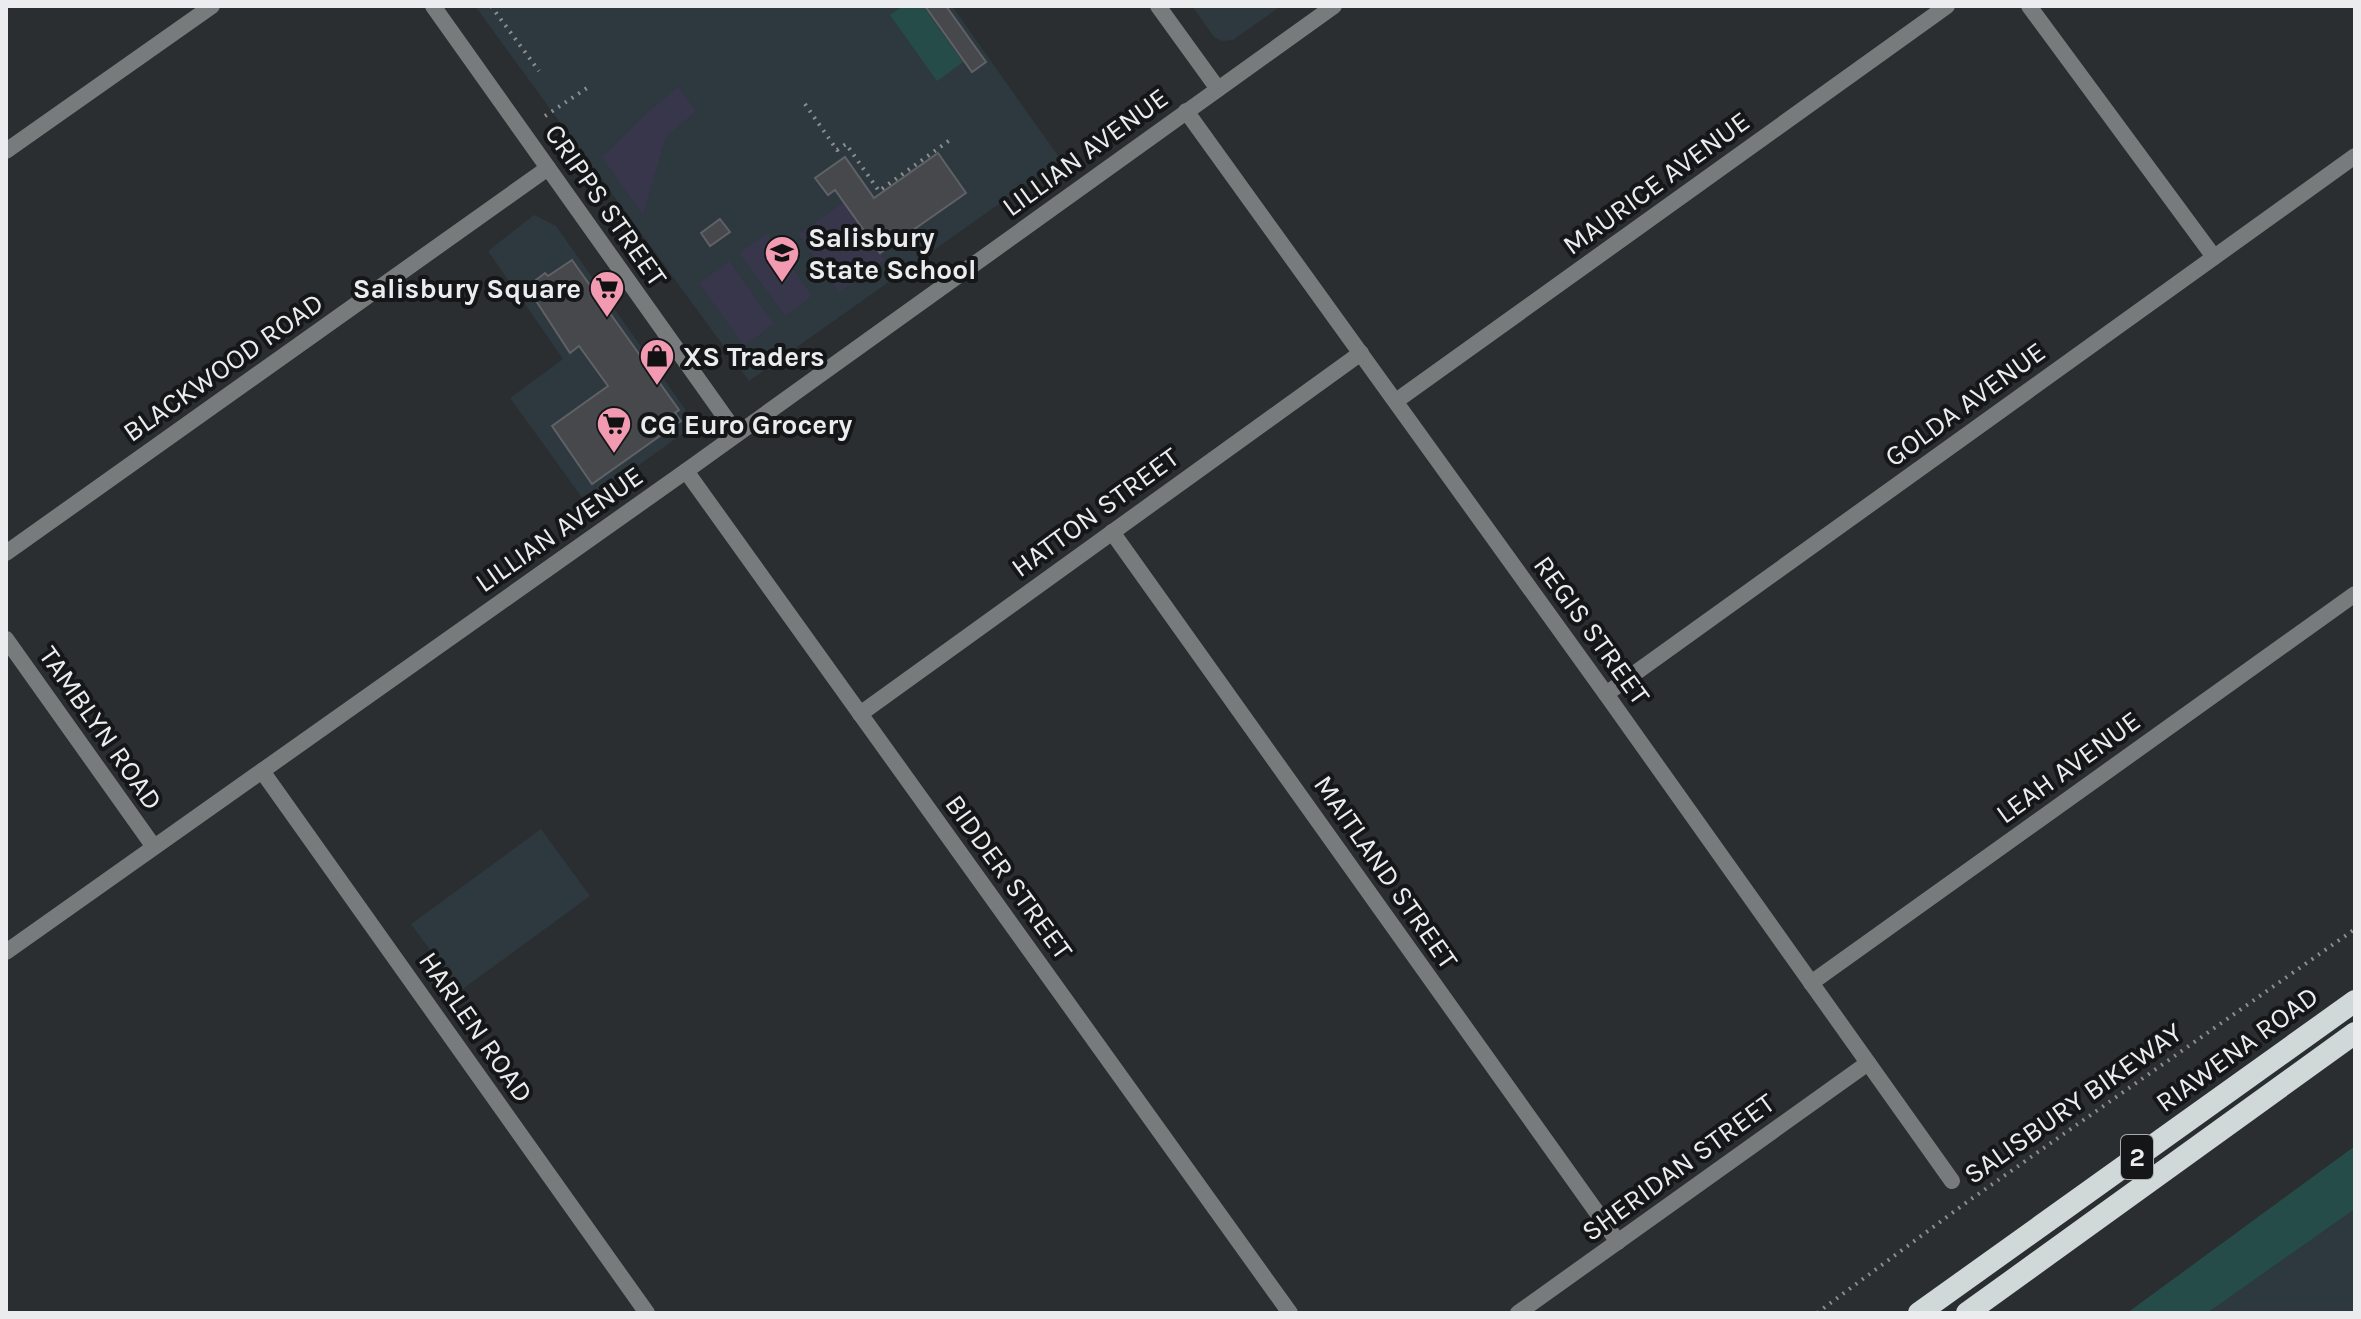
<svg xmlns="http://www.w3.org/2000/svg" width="2361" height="1319" viewBox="0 0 2361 1319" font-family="Karla,sans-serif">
  <rect width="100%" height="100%" fill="#2a2e31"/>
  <!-- built -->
  <g fill="#2e383f">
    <path d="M475 6H952L1061 160 749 381Z"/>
    <path d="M1192 6H1281L1233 40 1222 41 1214 37Z"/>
    <path d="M534 215 556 226 685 409V432L586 503 510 398 563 359 488 251Z"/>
    <path d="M541 829 590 896 460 991 411 924Z"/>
    <path d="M2355 1209V1313H2207L2221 1303Z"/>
  </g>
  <!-- green -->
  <g fill="#38364a">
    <path d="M678 87 696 111 666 137 643 215 602 157 649 111Z"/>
    <path d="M844 202 885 260 839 292 798 234Z"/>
    <path d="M767 233 812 296 785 316 739 253Z"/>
    <path d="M729 261 774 324 744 346 699 283Z"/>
  </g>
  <!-- water -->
  <g fill="#264c49">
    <path d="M903 6H923L963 62 937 81 890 15Z"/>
    <path d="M2355 1146V1209L2207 1313H2127Z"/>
  </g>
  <!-- building -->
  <g fill="#46484c" stroke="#5f6166" stroke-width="2">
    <path d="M925 6H946L986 62 972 72Z"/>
    <path d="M938 153 966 193 880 253 835 190 828 195 815 178 845 157 874 198Z"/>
    <path d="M720 219 730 232 710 246 701 233Z"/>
    <path d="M572 260 679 410 675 413 681 421 592 484 552 426 608 386 579 346 570 353 527 287 545 273 548 276Z"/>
  </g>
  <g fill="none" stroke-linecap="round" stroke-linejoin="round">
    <!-- path -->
    <g stroke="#8a8d8f" stroke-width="4" stroke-dasharray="2 6" stroke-linecap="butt">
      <path d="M491 6 539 71"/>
      <path d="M805 104 837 150 846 144 879 191 950 140"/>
      <path d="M545 116 590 86"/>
      <path d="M1817 1313 1967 1202 2355 929"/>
    </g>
    <!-- minor -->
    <g stroke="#787b7b" stroke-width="16">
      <path d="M433 6 737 434"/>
      <path d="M1158 6 1218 89"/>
      <path d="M2029 6 2214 257"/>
      <path d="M1186 111 1606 694 1952 1181"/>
      <path d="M6 151 212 6"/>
      <path d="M1396 401 1947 6"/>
      <path d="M686 471 1290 1313"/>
      <path d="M1112 532 1618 1242"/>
      <path d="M6 553 548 168"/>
      <path d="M6 639 154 847"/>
      <path d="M1606 694 2355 156"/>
      <path d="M860 714 1361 353"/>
      <path d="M262 771 647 1313"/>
      <path d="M1811 983 2355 594"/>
      <path d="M1518 1313 1868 1063"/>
    </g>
    <!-- tertiary -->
    <path stroke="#787b7b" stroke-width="16" d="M6 952 686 471 1334 6"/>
    <!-- trunk -->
    <g stroke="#d1d8d8" stroke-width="22">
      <path d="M1919 1313 2355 1001"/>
      <path d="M1967 1313 2355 1033"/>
    </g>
  </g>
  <!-- icons -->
  <defs>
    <symbol id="school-pin" viewBox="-11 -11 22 30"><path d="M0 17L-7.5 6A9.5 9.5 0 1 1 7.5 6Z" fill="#f19ab1" stroke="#141617"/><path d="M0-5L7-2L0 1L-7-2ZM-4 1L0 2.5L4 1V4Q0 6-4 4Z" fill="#111"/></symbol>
    <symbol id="supermarket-pin" viewBox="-11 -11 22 30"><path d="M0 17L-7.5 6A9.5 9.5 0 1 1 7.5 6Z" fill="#f19ab1" stroke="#141617"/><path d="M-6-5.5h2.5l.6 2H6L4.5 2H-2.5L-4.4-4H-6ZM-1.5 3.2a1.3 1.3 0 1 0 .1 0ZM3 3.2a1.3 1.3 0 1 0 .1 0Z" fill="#111"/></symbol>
    <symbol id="shop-pin" viewBox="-11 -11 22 30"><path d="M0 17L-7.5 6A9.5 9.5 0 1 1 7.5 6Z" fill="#f19ab1" stroke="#141617"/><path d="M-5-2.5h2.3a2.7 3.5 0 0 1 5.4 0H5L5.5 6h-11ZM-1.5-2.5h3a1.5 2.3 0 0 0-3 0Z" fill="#111"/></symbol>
  </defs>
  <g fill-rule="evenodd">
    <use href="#school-pin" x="762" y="233" width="40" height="54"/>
    <use href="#supermarket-pin" x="587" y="268" width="40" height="54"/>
    <use href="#shop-pin" x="637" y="336" width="40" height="54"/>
    <use href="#supermarket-pin" x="594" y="404" width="40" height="54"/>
  </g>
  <g text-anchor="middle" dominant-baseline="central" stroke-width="8" stroke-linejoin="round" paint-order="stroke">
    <!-- shield labels -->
    <rect fill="#141617" stroke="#aaacae" stroke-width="2" x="2121" y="1135" width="32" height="44" rx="6"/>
    <g font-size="26" font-weight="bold" fill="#eaecee">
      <text x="2137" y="1157">2</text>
    </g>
    <!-- street labels -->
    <g font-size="28" fill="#eaecee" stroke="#141617">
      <text transform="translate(1085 152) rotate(-36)">LILLIAN AVENUE</text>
      <text transform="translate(1656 183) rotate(-36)">MAURICE AVENUE</text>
      <text transform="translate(606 205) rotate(55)">CRIPPS STREET</text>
      <text transform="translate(223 367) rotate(-35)">BLACKWOOD ROAD</text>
      <text transform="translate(1965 404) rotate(-36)">GOLDA AVENUE</text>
      <text transform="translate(1095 512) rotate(-36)">HATTON STREET</text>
      <text transform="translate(559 529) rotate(-35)">LILLIAN AVENUE</text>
      <text transform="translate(1592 630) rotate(54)">REGIS STREET</text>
      <text transform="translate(101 728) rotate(55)">TAMBLYN ROAD</text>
      <text transform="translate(2068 767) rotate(-36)">LEAH AVENUE</text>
      <text transform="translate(1386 872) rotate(55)">MAITLAND STREET</text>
      <text transform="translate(1009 877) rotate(54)">BIDDER STREET</text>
      <text transform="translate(476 1027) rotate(55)">HARLEN ROAD</text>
      <text transform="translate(2237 1049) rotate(-36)">RIAWENA ROAD</text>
      <text transform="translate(2073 1103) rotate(-35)">SALISBURY BIKEWAY</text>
      <text transform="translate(1678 1167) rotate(-36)">SHERIDAN STREET</text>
    </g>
    <!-- poi labels -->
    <g font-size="28" font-weight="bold" fill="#eaecee" stroke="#141617" text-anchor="start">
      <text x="808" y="237">Salisbury<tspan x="808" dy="32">State School</tspan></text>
      <text x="581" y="288" text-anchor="end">Salisbury Square</text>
      <text x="683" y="356">XS Traders</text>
      <text x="640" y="424">CG Euro Grocery</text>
    </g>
  </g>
  <!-- border -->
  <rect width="2361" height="1319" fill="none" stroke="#eaecee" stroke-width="16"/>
</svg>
